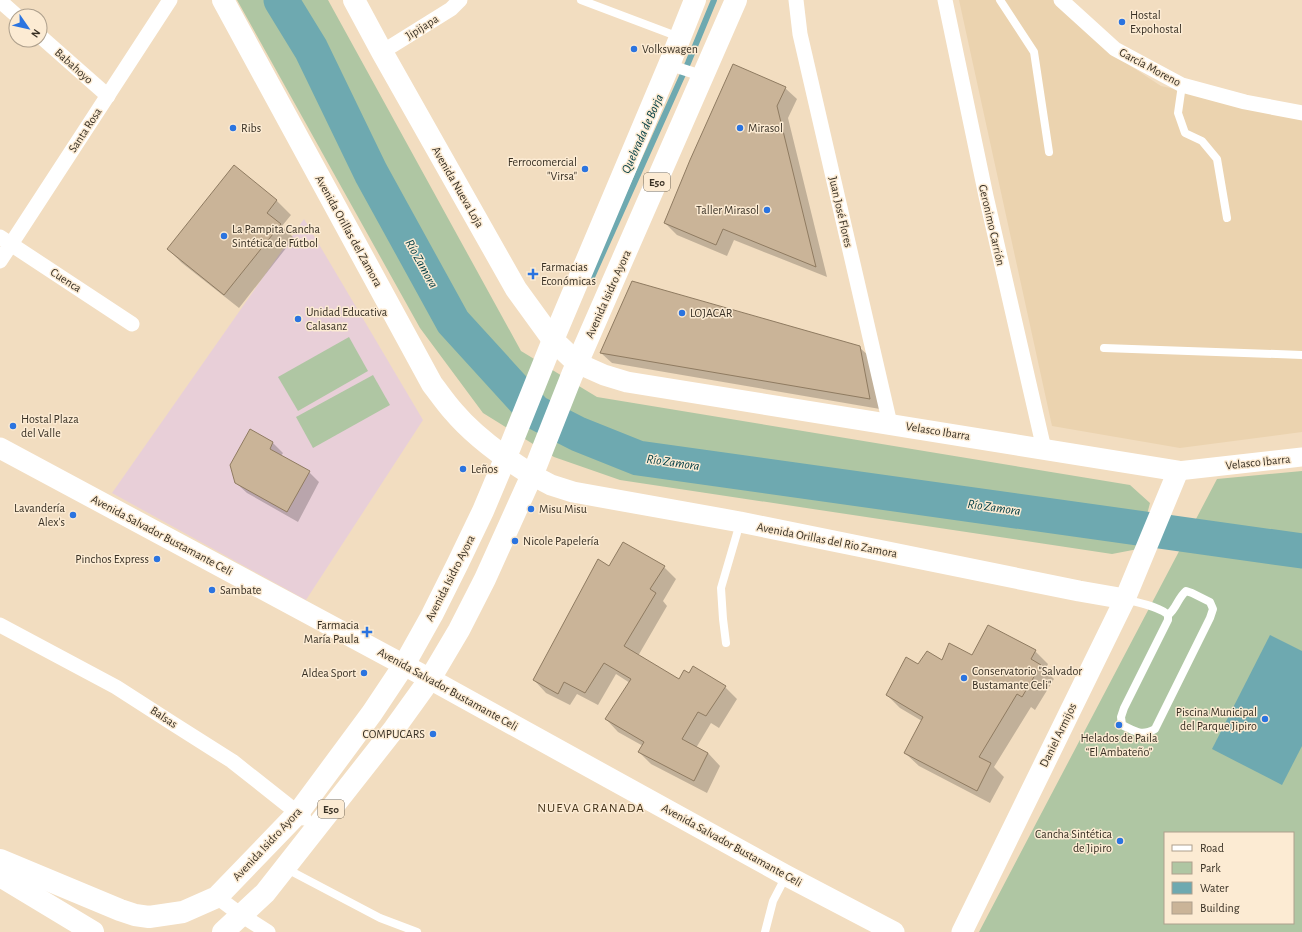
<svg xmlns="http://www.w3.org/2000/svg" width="1302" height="932" viewBox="0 0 1302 932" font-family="'Alegreya Sans',sans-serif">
  <rect width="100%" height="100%" fill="#f2ddc0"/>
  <!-- built -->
  <path fill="#ebd3af" d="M959 0H1061L1108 51 1161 86 1302 116V432L1180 448 1052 426Z"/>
  <!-- education -->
  <path fill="#e8cfd8" d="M304 219 423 420 306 600 112 493Z"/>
  <!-- green -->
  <g fill="#afc6a3" fill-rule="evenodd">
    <path d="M237 0H328L521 351 597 397 1130 485 1150 503 1138 549 1112 554 620 480 554 457 483 413 420 328Z"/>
    <path d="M349 337 368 371 298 411 278 377Z"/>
    <path d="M373 375 390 405 313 448 296 417Z"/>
    <path d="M1302 471V932H979L1217 479ZM1165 833H1293V923H1165Z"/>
  </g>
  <!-- water -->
  <path fill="#6ea9b0" d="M1270 635 1302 651V746L1282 785 1212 749Z"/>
  <!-- shadow -->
  <g fill="#0003">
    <path d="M785 88 797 99 788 118 827 277 734 240 727 256 677 235 665 223Z"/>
    <path d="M234 167 277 201 291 215 282 226 294 238 239 308 182 263 168 249Z"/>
    <path d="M859 347 870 357 880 409 612 363 601 353Z"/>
    <path d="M250 430 273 443 283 453 281 456 309 472 319 482 298 522 247 493 236 483Z"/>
    <path d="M610 567H664L676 579 663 601 667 606 638 656 679 680 725 687 737 699 719 728 711 723 696 748 708 753 720 766 707 793 651 764 639 752 643 746 618 732 606 719 630 683 616 674 598 705 577 694 570 705 546 693 534 680Z"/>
    <path d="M1035 651 1048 664 1045 670 1054 679 1035 710 1031 707 994 767 1004 777 990 803 919 766 905 753 922 721 900 708 887 695 918 666 972 657Z"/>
  </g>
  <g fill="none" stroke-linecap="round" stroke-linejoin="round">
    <!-- stream -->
    <path stroke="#6ea9b0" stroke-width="6" d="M592 277 688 63 714 0"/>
    <!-- river -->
    <path stroke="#6ea9b0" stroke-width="35" d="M281 0 311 49 371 173 453 322 535 412 578 434 638 458 1302 551"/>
  </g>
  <!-- building -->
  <g fill="#cab498" stroke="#8f7b61">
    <path d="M733 64 786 87 777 106 816 267 723 229 716 245 664 223 690 160Z"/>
    <path d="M234 165 277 200 267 213 281 224 224 295 167 249Z"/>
    <path d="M632 281 860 346 870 399 600 353Z"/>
    <path d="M250 429 273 442 270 449 310 471 287 512 235 483 230 465Z"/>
    <path d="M623 542 665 566 650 589 656 593 624 646 679 679 684 670 689 673 693 666 726 686 706 716 698 712 682 739 708 753 694 781 638 752 644 742 605 719 631 679 604 663 585 693 564 682 558 694 533 680 598 559 609 566Z"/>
    <path d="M988 625 1036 650 1031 659 1041 665 1022 697 1017 694 979 757 991 763 977 791 904 753 923 717 886 695 906 657 918 664 927 651 942 660 949 643 972 655Z"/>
  </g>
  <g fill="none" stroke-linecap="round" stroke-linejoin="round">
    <!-- service -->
    <g stroke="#fff" stroke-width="8">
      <path d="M581 0 679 37"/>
      <path d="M1000 0 1034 52 1049 152"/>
      <path d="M1182 85 1178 113 1185 133 1202 141 1217 159 1227 218"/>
      <path d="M1104 348 1302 355"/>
      <path d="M1186 591 1192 593 1210 602 1213 609 1210 618 1155 729C1141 737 1135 731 1122 725L1121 717 1124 708 1168 620V615C1177 608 1177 599 1186 591Z"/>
      <path d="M1125 599C1137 603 1159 606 1168 615"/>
      <path d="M726 643 723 619 721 588 740 523"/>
      <path d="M285 868 380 918 417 932"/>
      <path d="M765 932 773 901 786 876"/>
    </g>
    <!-- pedestrian -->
    <path stroke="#fff" stroke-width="11" d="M669 65 703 76"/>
    <!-- minor -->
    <g stroke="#fff" stroke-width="15">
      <path d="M796 0 800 34 890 424"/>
      <path d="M945 0 986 196 1044 449"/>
      <path d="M1061 0 1115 49 1182 85 1245 102 1302 113"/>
      <path d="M0 1 17 16"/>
      <path d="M40 36 108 96"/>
      <path d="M382 52 451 9 460 0"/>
      <path d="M0 237 132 324"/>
      <path d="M0 261 170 0"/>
      <path d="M0 625 116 687 172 723 232 761 304 818"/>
      <path d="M217 897 241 915 268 932"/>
    </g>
    <!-- tertiary -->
    <path stroke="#fff" stroke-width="19" d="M1178 471 1302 457"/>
    <!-- secondary -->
    <g stroke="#fff" stroke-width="21">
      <path d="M577 363 604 375 627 382 1178 471 1125 599 962 932"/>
      <path d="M0 448 430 679 787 876 894 932"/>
      <path d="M532 475 551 485 573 492 740 522 1079 591 1125 599"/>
    </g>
    <!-- primary -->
    <g stroke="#fff" stroke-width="22">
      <path d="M223 0 432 384C439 393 445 402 453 411 475 437 503 457 532 475"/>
      <path d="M354 0 382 52 516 289 553 340 577 363"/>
    </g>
    <!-- trunk -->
    <g stroke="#fff" stroke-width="22">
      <path d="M0 860 120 910 135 915 149 917 183 912 217 897 298 813 372 713 404 665 432 615 458 563 483 511 510 447 553 340 669 65 695 0"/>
      <path d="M0 876 93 932"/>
      <path d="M223 932 265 893 394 729 430 679 459 630 485 579 536 466 572 375 736 0"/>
    </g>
  </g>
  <!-- markers -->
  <g fill="#2b74e0" stroke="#fcebd3" stroke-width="1.5">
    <circle cx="1122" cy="22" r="4"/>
    <circle cx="634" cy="49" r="4"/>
    <circle cx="233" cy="128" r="4"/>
    <circle cx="740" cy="128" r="4"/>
    <circle cx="585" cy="169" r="4"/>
    <circle cx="767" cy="210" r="4"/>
    <circle cx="224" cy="236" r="4"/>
    <path d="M531 268h4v4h4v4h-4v4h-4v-4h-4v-4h4z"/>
    <circle cx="682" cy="313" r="4"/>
    <circle cx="298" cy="319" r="4"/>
    <circle cx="13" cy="426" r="4"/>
    <circle cx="463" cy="469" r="4"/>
    <circle cx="531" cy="509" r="4"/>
    <circle cx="73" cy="515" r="4"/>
    <circle cx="515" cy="541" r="4"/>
    <circle cx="157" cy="559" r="4"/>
    <circle cx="212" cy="590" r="4"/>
    <path d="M365 626h4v4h4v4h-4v4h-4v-4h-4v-4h4z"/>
    <circle cx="364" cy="673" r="4"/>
    <circle cx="964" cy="678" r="4"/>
    <circle cx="1265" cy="719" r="4"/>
    <circle cx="1119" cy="725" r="4"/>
    <circle cx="433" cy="734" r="4"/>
    <circle cx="1120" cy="841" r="4"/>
  </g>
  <g text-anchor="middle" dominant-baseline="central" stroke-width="3" stroke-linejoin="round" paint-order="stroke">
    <!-- shield labels -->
    <g fill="#fcebd3" stroke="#736858" stroke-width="1">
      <rect x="644" y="173" width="26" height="18" rx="3"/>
      <rect x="318" y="800" width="26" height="18" rx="3"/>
    </g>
    <g font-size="11" font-weight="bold" fill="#383024">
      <text x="657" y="182">E50</text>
      <text x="331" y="809">E50</text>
    </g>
    <!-- poi labels -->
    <g font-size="12" fill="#383024" stroke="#fcebd3" text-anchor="start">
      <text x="1130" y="15">Hostal<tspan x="1130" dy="14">Expohostal</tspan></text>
      <text x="642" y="49">Volkswagen</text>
      <text x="241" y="128">Ribs</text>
      <text x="748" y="128">Mirasol</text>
      <text x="577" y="162" text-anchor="end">Ferrocomercial<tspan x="577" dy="14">"Virsa"</tspan></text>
      <text x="759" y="210" text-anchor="end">Taller Mirasol</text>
      <text x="232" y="229">La Pampita Cancha<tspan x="232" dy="14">Sintética de Fútbol</tspan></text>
      <text x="541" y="267">Farmacias<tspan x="541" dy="14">Económicas</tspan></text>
      <text x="306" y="312">Unidad Educativa<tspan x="306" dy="14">Calasanz</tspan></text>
      <text x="690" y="313">LOJACAR</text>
      <text x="21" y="419">Hostal Plaza<tspan x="21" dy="14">del Valle</tspan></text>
      <text x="471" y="469">Leños</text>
      <text x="65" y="508" text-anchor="end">Lavandería<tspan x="65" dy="14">Alex's</tspan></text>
      <text x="539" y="509">Misu Misu</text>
      <text x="523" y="541">Nicole Papelería</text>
      <text x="149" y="559" text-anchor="end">Pinchos Express</text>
      <text x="220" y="590">Sambate</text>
      <text x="359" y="625" text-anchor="end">Farmacia<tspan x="359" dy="14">María Paula</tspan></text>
      <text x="972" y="671">Conservatorio "Salvador<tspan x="972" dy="14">Bustamante Celi"</tspan></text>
      <text x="356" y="673" text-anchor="end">Aldea Sport</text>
      <text x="1257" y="712" text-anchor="end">Piscina Municipal<tspan x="1257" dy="14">del Parque Jipiro</tspan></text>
      <text x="425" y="734" text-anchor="end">COMPUCARS</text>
      <text x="1119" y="738" text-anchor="middle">Helados de Paila<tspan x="1119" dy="14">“El Ambateño”</tspan></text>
      <text x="1112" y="834" text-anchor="end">Cancha Sintética<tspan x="1112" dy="14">de Jipiro</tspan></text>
    </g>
    <!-- street labels -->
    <g font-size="12" fill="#383024" stroke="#fcebd3">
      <text transform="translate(422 27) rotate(-32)">Jipijapa</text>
      <text transform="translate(74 66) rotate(42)">Babahoyo</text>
      <text transform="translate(1150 67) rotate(28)">García Moreno</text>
      <text transform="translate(85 130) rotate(-57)">Santa Rosa</text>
      <text transform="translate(458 187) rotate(60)">Avenida Nueva Loja</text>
      <text transform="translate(841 212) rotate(77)">Juan José Flores</text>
      <text transform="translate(992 225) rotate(77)">Geronimo Carrión</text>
      <text transform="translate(349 231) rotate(61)">Avenida Orillas del Zamora</text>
      <text transform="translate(66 280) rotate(33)">Cuenca</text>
      <text transform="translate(608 294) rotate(-66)">Avenida Isidro Ayora</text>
      <text transform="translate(938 431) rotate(9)">Velasco Ibarra</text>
      <text transform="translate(1258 462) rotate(-6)">Velasco Ibarra</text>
      <text transform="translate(162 535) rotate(28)">Avenida Salvador Bustamante Celi</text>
      <text transform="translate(827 540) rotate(11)">Avenida Orillas del Rio Zamora</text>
      <text transform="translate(450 578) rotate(-63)">Avenida Isidro Ayora</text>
      <text transform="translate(448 689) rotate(29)">Avenida Salvador Bustamante Celi</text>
      <text transform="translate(164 717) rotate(33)">Balsas</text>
      <text transform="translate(1058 735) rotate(-64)">Daniel Armijos</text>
      <text transform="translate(267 844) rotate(-47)">Avenida Isidro Ayora</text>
      <text transform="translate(732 845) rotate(29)">Avenida Salvador Bustamante Celi</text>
    </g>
    <!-- water labels -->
    <g font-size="13" font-style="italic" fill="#074147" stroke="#fcebd3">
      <text transform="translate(643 134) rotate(-66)">Quebrada de Borja</text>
      <text transform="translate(421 264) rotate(61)">Río Zamora</text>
      <text transform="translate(673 463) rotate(8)">Río Zamora</text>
      <text transform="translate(994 508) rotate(8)">Río Zamora</text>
    </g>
    <!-- neighbourhood labels -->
    <g font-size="13" letter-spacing="1" fill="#45341b" stroke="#fcebd3">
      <text x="591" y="808">NUEVA GRANADA</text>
    </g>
  </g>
  <!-- legend -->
  <rect x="1164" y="832" width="130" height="92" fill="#fcebd3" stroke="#aea08d"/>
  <rect x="1172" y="845" width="20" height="6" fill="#ffffff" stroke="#aea08d"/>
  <text x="1200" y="852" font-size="12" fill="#383024">Road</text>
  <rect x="1172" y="862" width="20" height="12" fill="#afc6a3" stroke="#aea08d"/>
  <text x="1200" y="872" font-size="12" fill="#383024">Park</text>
  <rect x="1172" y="882" width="20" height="12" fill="#6ea9b0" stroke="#aea08d"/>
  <text x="1200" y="892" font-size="12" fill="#383024">Water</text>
  <rect x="1172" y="902" width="20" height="12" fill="#cab498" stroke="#aea08d"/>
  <text x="1200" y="912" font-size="12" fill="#383024">Building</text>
  <!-- north arrow -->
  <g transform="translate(28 28) rotate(124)"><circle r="19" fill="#fcebd3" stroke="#aea08d"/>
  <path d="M0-3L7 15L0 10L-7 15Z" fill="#2b74e0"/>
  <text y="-6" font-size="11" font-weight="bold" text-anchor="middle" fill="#383024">N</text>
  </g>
</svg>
